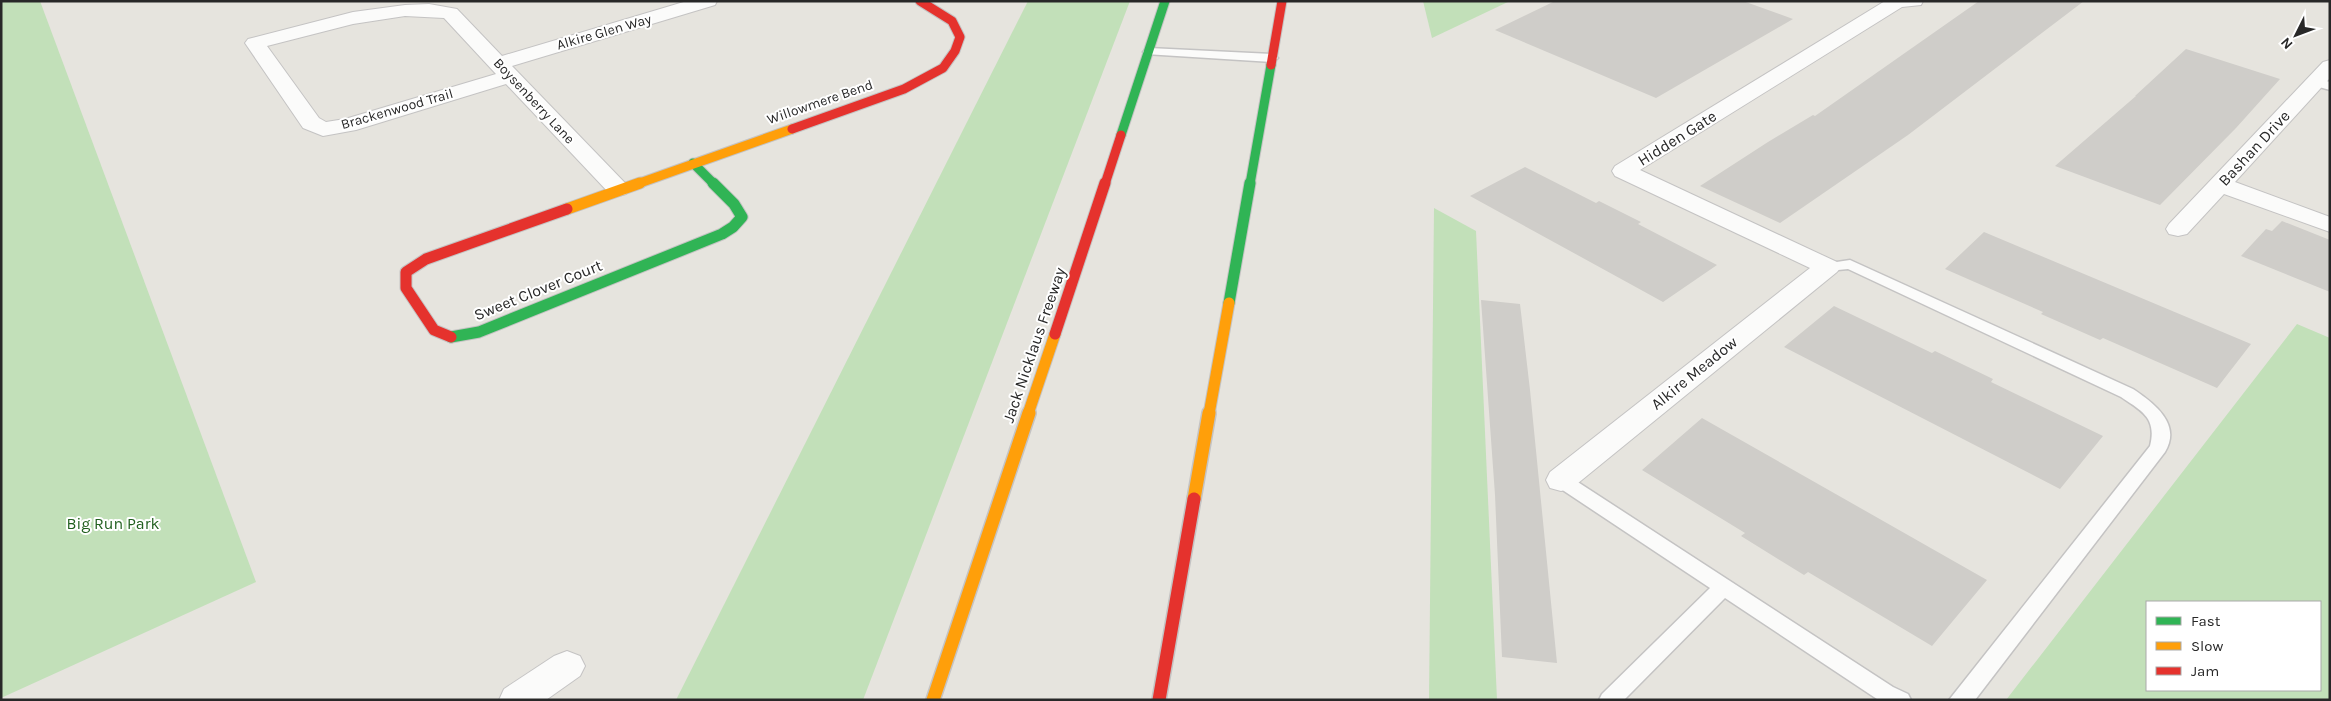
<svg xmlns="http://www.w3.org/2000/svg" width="2331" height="701" viewBox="0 0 2331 701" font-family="Karla,sans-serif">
  <rect width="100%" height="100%" fill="#e6e4de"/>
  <!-- green -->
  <g fill="#c2e0b9" fill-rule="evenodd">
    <path d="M1 1H40L256 582 1 698Z"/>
    <path d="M1028 1H1130L863 700H676Z"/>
    <path d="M1423 1H1510L1432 38Z"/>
    <path d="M1434 208 1476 231 1497 700H1429Z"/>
    <path d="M2297 324 2330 338V700H2006ZM2320 602V690H2147V602Z"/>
  </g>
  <!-- building -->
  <g fill="#cfcdc9">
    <path d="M1555 1H1743L1793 19 1656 98 1495 30Z"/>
    <path d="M1979 1H2084L1908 135 1780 223 1700 186 1768 142 1813 115 1815 116Z"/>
    <path d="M2186 49 2280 79 2236 128 2160 205 2055 166 2136 96H2135Z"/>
    <path d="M1525 167 1596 203 1599 201 1641 222 1638 224 1717 265 1663 302 1470 196Z"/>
    <path d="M2282 221 2330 240V292L2241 256 2266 229 2272 231Z"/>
    <path d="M1984 232 2251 344 2217 388 2103 338 2100 340 2041 314 2043 312 1945 269Z"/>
    <path d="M1481 300 1520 304 1530 390 1557 663 1502 657 1495 495Z"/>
    <path d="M1834 306 1932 353 1935 351 1993 379 1991 382 2103 436 2060 489 1784 347Z"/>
    <path d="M1702 418 1987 580 1932 646 1808 572 1804 575 1741 536 1745 533 1642 470Z"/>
  </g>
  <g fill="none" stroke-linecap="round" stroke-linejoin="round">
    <defs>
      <g id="lane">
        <path d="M1149 48 1272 54 1278 58 1272 62 1145 54 1143 52 1145 50Z"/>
        <path d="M2316 78 2330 82V90L2312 85 2310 82Z"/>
        <path d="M1850 260 2133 389C2154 403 2182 424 2165 452L1975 700H1949L2150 446C2157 418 2142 411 2121 397L1848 269 1828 271 1821 267 1823 264Z"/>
        <path d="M1561 473 1567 475 1893 687 1908 694 1911 700 1877 699 1725 598 1624 700H1599L1602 694 1710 588 1555 485 1552 480 1555 475Z"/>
      </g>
      <g id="street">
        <path d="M687 1H717L715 5 512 66 626 184 630 189 626 194 618 196 610 194 506 84 356 130 323 136 303 128 245 43 248 39 353 12 405 5 429 4 457 9 502 56ZM405 16 444 18 496 74 345 119 326 122 319 118 267 46 353 24Z"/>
        <path d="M1885 1H1923L1921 5 1902 7 1640 170 1837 262 1841 267 1837 272 1572 488 1561 491 1550 488 1546 480 1550 472 1810 268 1615 176 1612 171 1615 166Z"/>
        <path d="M2330 60V78L2235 182 2330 217V232L2224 194 2187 234 2178 236 2169 234 2166 229 2169 224 2323 62Z"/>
        <path d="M567 651 580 656 585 666 580 676 546 700H499L504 689 554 656Z"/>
      </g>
      <g id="fast-far1">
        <path d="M1121 135 1165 1"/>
        <path d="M693 163 714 184"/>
        <path d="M1250 184 1271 65"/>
      </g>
      <g id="fast">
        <path d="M1229 303 1250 183"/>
        <path d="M451 337 479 332 722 234 733 227 742 217 734 204 713 183"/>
      </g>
      <path id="slow-far2" d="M637 184 792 129"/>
      <g id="slow-far1">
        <path d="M567 209 640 183"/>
        <path d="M1028 414 1055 334"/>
        <path d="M1209 414 1229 303"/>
      </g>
      <g id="slow">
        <path d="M1194 499 1209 413"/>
        <path d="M933 700 1029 413"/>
      </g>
      <g id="jam-far2">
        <path d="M1271 65 1282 1"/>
        <path d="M792 129 904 89 943 68 955 51 960 37 952 21 920 1"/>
        <path d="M1105 184 1121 135"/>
      </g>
      <g id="jam-far1">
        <path d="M1055 334 1105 183"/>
        <path d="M451 337 434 330 406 288V272L426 259 567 209"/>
      </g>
      <path id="jam" d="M1159 700 1194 499"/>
    </defs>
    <!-- lane casing -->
    <use href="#lane" stroke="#c4c3c3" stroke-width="3"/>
    <!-- street casing -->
    <use href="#street" stroke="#c4c3c3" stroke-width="2"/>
    <!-- fast-far1 casing -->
    <use href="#fast-far1" stroke="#c4c3c3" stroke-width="11"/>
    <!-- fast casing -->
    <use href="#fast" stroke="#c4c3c3" stroke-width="13"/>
    <!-- slow-far2 casing -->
    <use href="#slow-far2" stroke="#c4c3c3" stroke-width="11"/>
    <!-- slow-far1 casing -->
    <use href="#slow-far1" stroke="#c4c3c3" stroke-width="13"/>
    <!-- slow casing -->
    <use href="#slow" stroke="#c4c3c3" stroke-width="16"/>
    <!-- jam-far2 casing -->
    <use href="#jam-far2" stroke="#c4c3c3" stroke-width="11"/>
    <!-- jam-far1 casing -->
    <use href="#jam-far1" stroke="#c4c3c3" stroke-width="13"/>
    <!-- jam casing -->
    <use href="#jam" stroke="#c4c3c3" stroke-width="16"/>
    <!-- lane -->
    <use href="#lane" fill="#fbfbfa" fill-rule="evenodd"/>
    <!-- street -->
    <use href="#street" fill="#fbfbfa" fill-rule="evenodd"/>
    <!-- fast-far1 -->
    <use href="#fast-far1" stroke="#30b455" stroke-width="9"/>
    <!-- fast -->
    <use href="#fast" stroke="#30b455" stroke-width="11"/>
    <!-- slow-far2 -->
    <use href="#slow-far2" stroke="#ff9f0a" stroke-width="9"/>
    <!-- slow-far1 -->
    <use href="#slow-far1" stroke="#ff9f0a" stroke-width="11"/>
    <!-- slow -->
    <use href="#slow" stroke="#ff9f0a" stroke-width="13"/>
    <!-- jam-far2 -->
    <use href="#jam-far2" stroke="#e5322d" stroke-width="9"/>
    <!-- jam-far1 -->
    <use href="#jam-far1" stroke="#e5322d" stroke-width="11"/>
    <!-- jam -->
    <use href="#jam" stroke="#e5322d" stroke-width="13"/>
  </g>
  <g text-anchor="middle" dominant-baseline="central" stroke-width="4" stroke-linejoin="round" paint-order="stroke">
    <!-- far-street labels -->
    <g font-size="14" fill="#282828" stroke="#fff">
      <text transform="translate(604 32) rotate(-16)">Alkire Glen Way</text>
      <text transform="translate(534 101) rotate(47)">Boysenberry Lane</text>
      <text transform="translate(820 102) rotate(-19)">Willowmere Bend</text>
      <text transform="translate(397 109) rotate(-16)">Brackenwood Trail</text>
    </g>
    <!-- street labels -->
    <g font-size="16" fill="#282828" stroke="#fff">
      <text transform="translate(1677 138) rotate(-32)">Hidden Gate</text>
      <text transform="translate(2254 148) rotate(-47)">Bashan Drive</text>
      <text transform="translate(538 290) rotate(-22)">Sweet Clover Court</text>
      <text transform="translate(1034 345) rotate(-71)">Jack Nicklaus Freeway</text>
      <text transform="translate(1694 373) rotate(-39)">Alkire Meadow</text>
    </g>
    <!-- park labels -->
    <g font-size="16" fill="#205f1e" stroke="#fff">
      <text x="113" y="523">Big Run Park</text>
    </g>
  </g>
  <!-- border -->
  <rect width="2331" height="701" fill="none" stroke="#282828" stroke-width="5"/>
  <!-- legend -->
  <rect x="2146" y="601" width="175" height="90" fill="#ffffff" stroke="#a9a9a9"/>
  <rect x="2156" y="617" width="25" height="8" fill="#30b455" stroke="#a9a9a9"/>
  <text x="2191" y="626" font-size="15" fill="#282828">Fast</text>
  <rect x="2156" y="642" width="25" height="8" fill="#ff9f0a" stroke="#a9a9a9"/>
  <text x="2191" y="651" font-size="15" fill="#282828">Slow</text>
  <rect x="2156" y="667" width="25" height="8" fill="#e5322d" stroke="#a9a9a9"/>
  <text x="2191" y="676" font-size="15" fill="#282828">Jam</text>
  <!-- north arrow -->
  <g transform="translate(2296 35) rotate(228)" stroke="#ffffff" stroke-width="4" paint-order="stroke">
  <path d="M0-4L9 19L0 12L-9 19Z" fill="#282828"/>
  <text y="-8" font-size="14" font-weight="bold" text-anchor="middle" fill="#282828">N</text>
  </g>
</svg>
